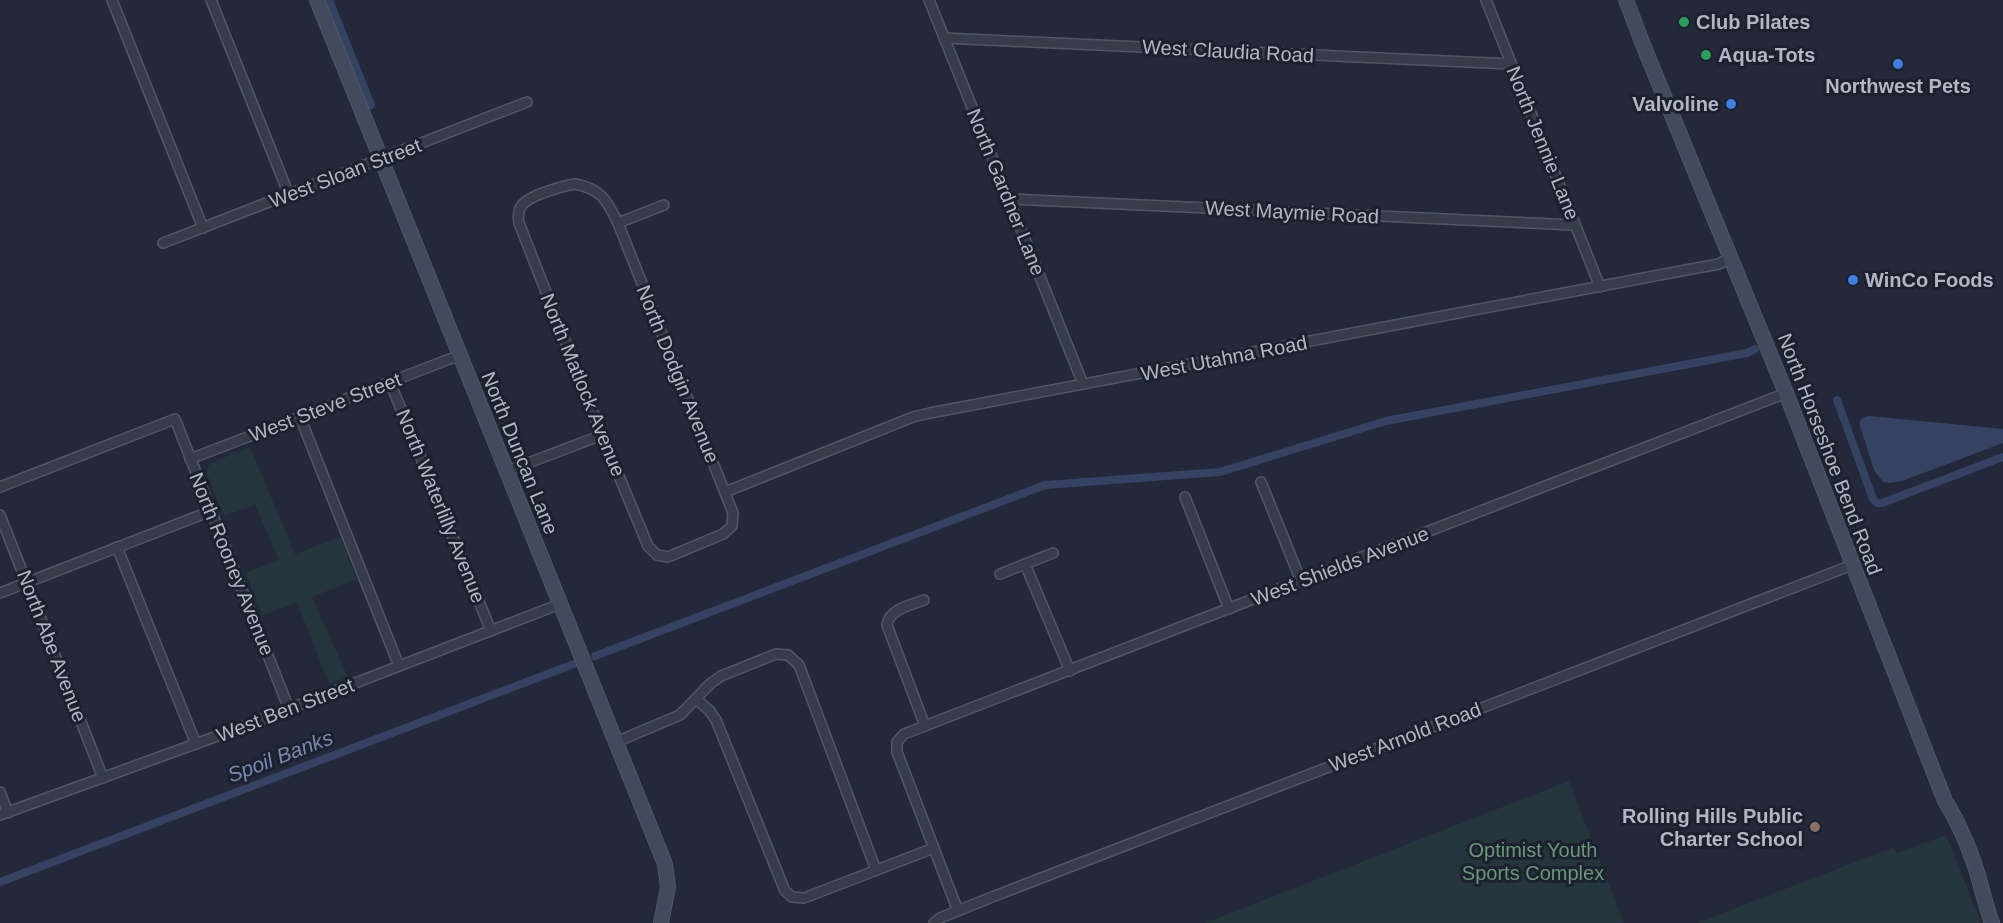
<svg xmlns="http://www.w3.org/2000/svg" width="2003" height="923" viewBox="0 0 2003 923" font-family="Arial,sans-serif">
  <rect width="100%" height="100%" fill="#23293a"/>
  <!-- green -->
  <g fill="#24353b">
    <path d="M250 447 295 554 340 537 357 579 312 597 348 677 329 684 297 603 262 615 246 573 279 560 255 505 224 516 206 472 210 463Z"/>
    <path d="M1569 781 1624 923H1205Z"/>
    <path d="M1946 835 1981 923H1697L1894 847 1897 853Z"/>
  </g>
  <!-- water -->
  <path fill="#364261" d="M1869 416 2003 429V443L1902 481 1890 483 1883 482 1874 470 1859 423 1862 418Z"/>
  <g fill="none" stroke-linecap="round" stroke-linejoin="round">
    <!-- canal -->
    <g stroke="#364261" stroke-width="8">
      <path d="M329 0 371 105"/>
      <path d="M1837 400 1873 499 1877 503H1882L2003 457"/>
      <path d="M595 656 1045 485 1220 472 1386 421 1747 353 1755 349"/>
      <path d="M0 882 574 664"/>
    </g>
    <defs>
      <g id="street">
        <path d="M112 0 203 228"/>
        <path d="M211 0 289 195"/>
        <path d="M929 0 1083 384"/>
        <path d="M1486 0 1600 287"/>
        <path d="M944 38 1511 64"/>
        <path d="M575 184C602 189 607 201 618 223L733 513 732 526 723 534 668 557 657 555 648 546 602 435 519 223C518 217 518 210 522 205 530 195 563 186 575 184Z"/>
        <path d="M1009 199 1575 225"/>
        <path d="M618 223 664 205"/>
        <path d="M163 243 527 102"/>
        <path d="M390 382 491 631"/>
        <path d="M300 417 399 666"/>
        <path d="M190 459 460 355"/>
        <path d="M507 471 602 435"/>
        <path d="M1261 482 1301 581"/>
        <path d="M0 487 175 419 289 709"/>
        <path d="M725 492 913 417 930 413 1686 270 1719 264 1731 257"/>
        <path d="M1185 497 1229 609"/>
        <path d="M0 515 103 778"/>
        <path d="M117 547 196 744"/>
        <path d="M1025 564 1070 671"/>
        <path d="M1000 574 1053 553"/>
        <path d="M0 593 211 511"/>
        <path d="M924 600C911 605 889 609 887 625L925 726"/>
        <path d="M696 699 709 710 716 720 785 891 792 897 804 898 934 848"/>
        <path d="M616 742 680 715 710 684 721 676 776 654 788 655 799 665 876 870"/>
        <path d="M0 792 8 813"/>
        <path d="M0 815 231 731 560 604"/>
        <path d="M958 911 897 752V742L904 734 1786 393"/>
        <path d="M934 923 940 918 992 897 1852 565"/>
      </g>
      <g id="secondary">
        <path d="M317 0 665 864 668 887 661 923"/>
        <path d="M1626 0 1644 47 1786 393 1945 801C1959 822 1974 859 1980 883 1984 897 1987 909 1992 923"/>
      </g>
    </defs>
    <!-- street casing -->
    <use href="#street" stroke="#515665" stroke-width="12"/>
    <!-- secondary casing -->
    <use href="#secondary" stroke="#515665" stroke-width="16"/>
    <!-- street -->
    <use href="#street" stroke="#363c4b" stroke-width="9"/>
    <!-- secondary -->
    <use href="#secondary" stroke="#444a5e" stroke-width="14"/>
  </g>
  <!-- markers -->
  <g fill="#2e9e5b" stroke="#1c212f" stroke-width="2">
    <circle cx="1684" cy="22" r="6"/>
    <circle cx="1706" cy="55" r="6"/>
  </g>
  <g fill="#3f7fe0" stroke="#1c212f" stroke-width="2">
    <circle cx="1898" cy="64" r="6"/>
    <circle cx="1731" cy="104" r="6"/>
    <circle cx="1853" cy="280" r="6"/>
  </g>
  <circle fill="#8d6e63" stroke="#1c212f" stroke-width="2" cx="1815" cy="827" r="6"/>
  <g text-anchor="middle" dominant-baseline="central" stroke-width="6" stroke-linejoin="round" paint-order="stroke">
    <!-- poi labels -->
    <g font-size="20" font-weight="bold" fill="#b1b6c6" stroke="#1c212f" text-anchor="start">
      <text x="1696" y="22">Club Pilates</text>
      <text x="1718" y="55">Aqua-Tots</text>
      <text x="1898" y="86" text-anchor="middle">Northwest Pets</text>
      <text x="1719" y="104" text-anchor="end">Valvoline</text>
      <text x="1865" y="280">WinCo Foods</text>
      <text x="1803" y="816" text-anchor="end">Rolling Hills Public<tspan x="1803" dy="23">Charter School</tspan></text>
    </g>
    <!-- street labels -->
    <g font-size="20" fill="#b1b6c6" stroke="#1c212f">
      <text transform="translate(1228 51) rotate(3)">West Claudia Road</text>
      <text transform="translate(1543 143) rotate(68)">North Jennie Lane</text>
      <text transform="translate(345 173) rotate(-21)">West Sloan Street</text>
      <text transform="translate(1006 192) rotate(68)">North Gardner Lane</text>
      <text transform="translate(1292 212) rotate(3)">West Maymie Road</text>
      <text transform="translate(1224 358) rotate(-11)">West Utahna Road</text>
      <text transform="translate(678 374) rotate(68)">North Dodgin Avenue</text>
      <text transform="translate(583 385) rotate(68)">North Matlock Avenue</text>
      <text transform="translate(325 407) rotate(-21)">West Steve Street</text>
      <text transform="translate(520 453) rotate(68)">North Duncan Lane</text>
      <text transform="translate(1830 454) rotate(69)">North Horseshoe Bend Road</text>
      <text transform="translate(441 506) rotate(68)">North Waterlilly Avenue</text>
      <text transform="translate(232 564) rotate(68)">North Rooney Avenue</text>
      <text transform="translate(1340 566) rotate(-21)">West Shields Avenue</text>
      <text transform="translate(52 646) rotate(69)">North Abe Avenue</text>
      <text transform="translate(285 710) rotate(-21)">West Ben Street</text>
      <text transform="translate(1405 737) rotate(-21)">West Arnold Road</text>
    </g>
    <!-- park labels -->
    <g font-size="20" fill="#69977a" stroke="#1c212f">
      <text x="1533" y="850">Optimist Youth<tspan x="1533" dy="23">Sports Complex</tspan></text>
    </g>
    <!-- water labels -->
    <g font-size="21" font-style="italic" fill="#7a88ae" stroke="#1c212f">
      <text transform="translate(280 756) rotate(-21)">Spoil Banks</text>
    </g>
  </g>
</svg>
